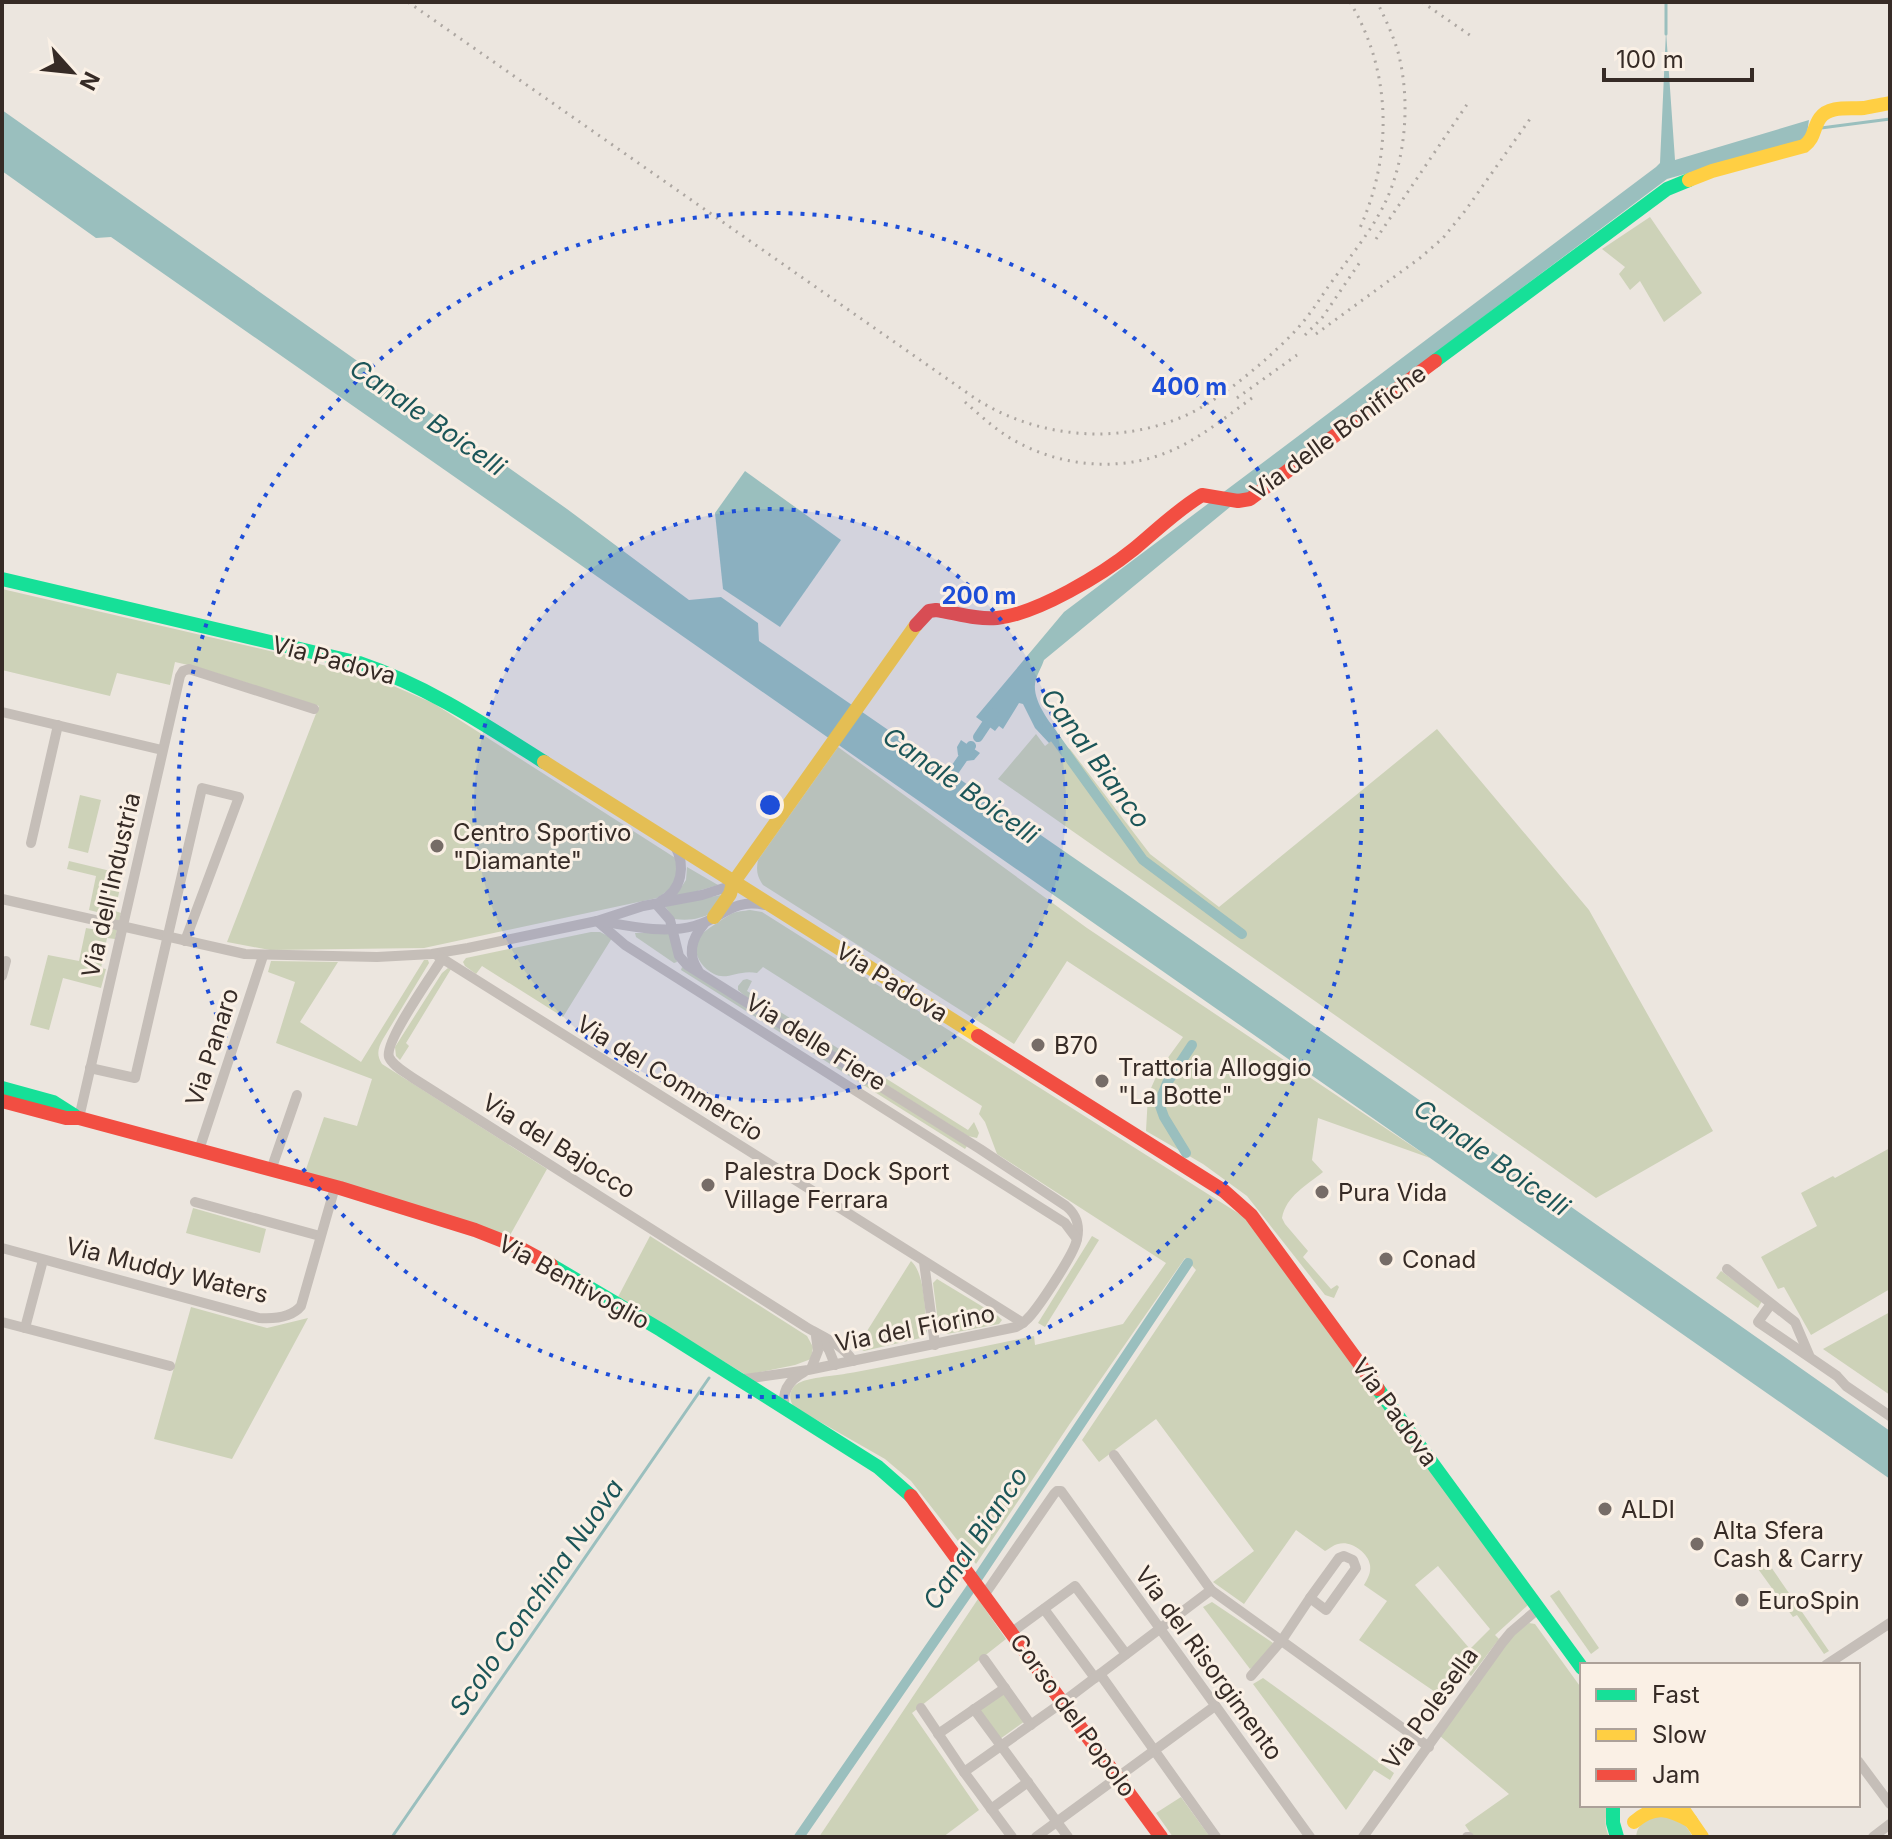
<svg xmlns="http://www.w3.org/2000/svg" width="1892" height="1839" viewBox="0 0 1892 1839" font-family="Inter,sans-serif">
  <rect width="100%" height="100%" fill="#ece6df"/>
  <!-- green -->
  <g fill="#cdd2b8" fill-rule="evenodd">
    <path d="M1650 217 1702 293 1664 322 1640 281 1630 290 1619 274 1625 267 1602 249Z"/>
    <path d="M2 589 287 655 384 682 433 703 677 859C679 879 674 888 657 898L424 948 270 950 227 942 319 706 197 667 175 662 170 685 117 673 110 696 2 670Z"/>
    <path d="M1437 729 1589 910 1713 1131 1596 1198 998 779 1036 734 1045 746 1059 735 1067 748 1070 749 1150 854 1219 907Z"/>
    <path d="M838 747 1087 928 1430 1158 1318 1118 1312 1160 1323 1172C1307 1185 1286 1196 1282 1218L1285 1224 1308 1251 1303 1257 1331 1289 1337 1285 1339 1287 1334 1298 1325 1295 1247 1196 1203 1164 1146 1131 1148 1095 1159 1070 1183 1037 1067 961 1014 1044 763 885C757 876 756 870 758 860Z"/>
    <path d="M80 795 101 800 88 853 68 848Z"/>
    <path d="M69 861 123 874 115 911 121 913 119 921 101 916V913L89 910 96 876 67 869Z"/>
    <path d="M687 867 718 885 674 898 686 880Z"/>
    <path d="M721 895 714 912C700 919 690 921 674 919L665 906Z"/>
    <path d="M750 910 762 912 1249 1220 1528 1605 1495 1635 1499 1639 1471 1676 1464 1670 1444 1698 1359 1640 1387 1601 1364 1585C1368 1578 1371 1573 1370 1565 1368 1552 1350 1540 1338 1544 1333 1545 1329 1549 1325 1551L1296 1530 1244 1604 1213 1582 1254 1551 1156 1419 1099 1462 1082 1440 1196 1270 1185 1258 1069 1425 976 1564 911 1481 885 1459 794 1407C787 1398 790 1386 801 1382 812 1377 842 1375 856 1372 915 1361 974 1348 1034 1336L1035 1345 1123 1324 1166 1263 997 1154 985 1122 979 1114 982 1106 763 967 757 973C739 969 727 981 714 974 698 966 688 945 704 932 712 926 723 919 731 914 737 911 744 911 750 910ZM1438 1566 1490 1629 1470 1649 1415 1585Z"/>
    <path d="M104 927 117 930 115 939 107 938 101 968 106 969 101 988 63 978 49 1030 30 1025 48 955 79 961 86 928 103 931Z"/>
    <path d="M591 932H600L612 938 563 1017 482 966 476 974 465 966 463 962 466 958Z"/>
    <path d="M635 933H670L677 962 674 963 636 937Z"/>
    <path d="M424 960H428L429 963 383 1039C378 1048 376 1055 382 1064L547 1169 509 1237 305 1172 324 1117 357 1126 372 1079 276 1043 295 982 268 972 271 961 338 962 300 1022 361 1062Z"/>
    <path d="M682 967 967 1146 965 1149 681 970Z"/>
    <path d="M448 968 451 969 406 1043 409 1046 400 1060 396 1056 395 1047 442 973Z"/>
    <path d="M747 979 752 981 747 991 968 1130 974 1122 979 1133 977 1138 968 1136 745 996 738 990V986L743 980Z"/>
    <path d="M1890 1148V1289L1811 1335 1784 1287 1778 1289 1761 1257 1817 1226 1801 1193 1833 1176 1835 1178Z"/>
    <path d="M193 1208 266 1229 260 1253 186 1233Z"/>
    <path d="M650 1236 807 1336 813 1347 811 1359 795 1365 746 1375 618 1297Z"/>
    <path d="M1092 1236 1099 1240 1045 1327 1038 1323Z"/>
    <path d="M911 1261C925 1273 925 1312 927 1331L925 1337 864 1351 857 1347Z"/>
    <path d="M1721 1271 1762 1301 1758 1308 1716 1278Z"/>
    <path d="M937 1279 998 1316 1002 1320 999 1324 947 1334 939 1330 933 1283Z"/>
    <path d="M191 1307 267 1328 308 1318 232 1459 154 1439Z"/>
    <path d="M1890 1312V1395L1823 1349Z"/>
    <path d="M1762 1554 1829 1651 1824 1654 1797 1615 1793 1617 1753 1562Z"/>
    <path d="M1559 1590 1599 1648 1591 1654 1550 1596Z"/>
    <path d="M978 1599 1006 1639 912 1713 979 1810 943 1837H819Z"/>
    <path d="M1212 1602 1273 1643 1259 1663 1250 1669 1203 1607Z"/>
    <path d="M1529 1623 1535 1624 1582 1689V1805H1609C1605 1818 1604 1825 1609 1837H1473L1465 1825 1509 1794 1440 1736 1506 1641Z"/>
    <path d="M1263 1678 1394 1773 1390 1780 1374 1770 1346 1810 1253 1684Z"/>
    <path d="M1004 1692 1025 1721 1000 1739 980 1710Z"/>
    <path d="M1181 1797 1210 1837H1173L1156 1813Z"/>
    <path d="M1663 1814 1684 1823 1693 1837H1636C1638 1821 1649 1818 1663 1814Z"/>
  </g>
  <!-- water -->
  <g fill="#9abfbe">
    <path d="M1666 31 1675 160 1809 120 1806 140 1667 179 1230 507 1044 660C1042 666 1038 673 1036 679 1030 698 1049 721 1059 735L1049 743 1035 728 1023 704 1019 703 1003 729 999 726 995 731 976 717 1064 612 1656 167 1660 163Z"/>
    <path d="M2 110 567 509 689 600 721 597 758 623 759 641 1122 891 1890 1431V1479L111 237 96 238 2 171Z"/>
    <path d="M745 471 841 540 780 627 723 589 715 513Z"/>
    <path d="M961 740 980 753 974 760 966 761 958 755 957 747Z"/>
  </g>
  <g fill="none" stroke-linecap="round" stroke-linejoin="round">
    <!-- stream -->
    <g stroke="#9abfbe" stroke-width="3">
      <path d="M1666 2V34"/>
      <path d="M1821 128 1890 119"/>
      <path d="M392 1837 709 1378"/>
    </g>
    <!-- canal -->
    <g stroke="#9abfbe" stroke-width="10">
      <path d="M1047 727 1143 860 1242 934"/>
      <path d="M978 737 994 713"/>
      <path d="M945 784 971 746"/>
      <path d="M1186 1153 1164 1117 1159 1103 1167 1083 1192 1045"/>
      <path d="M799 1837 969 1591 1188 1263"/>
    </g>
    <!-- street -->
    <g stroke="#c5beb8" stroke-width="10">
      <path d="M2 712 162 750"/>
      <path d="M31 843 58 725"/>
      <path d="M2 899 245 954 377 957 432 954 468 948 597 921 643 906 702 895 724 888 733 883"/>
      <path d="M661 901C682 890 686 866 675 846"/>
      <path d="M656 904 670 920 679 956 687 965 980 1149 1066 1206C1077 1215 1080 1225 1077 1239 1075 1253 1041 1303 1031 1315 1027 1320 1022 1324 1016 1327L808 1370 745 1379 737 1378"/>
      <path d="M597 921 625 945 1065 1223 1077 1239"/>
      <path d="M599 921C629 926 664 934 694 926 723 919 730 898 765 905"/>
      <path d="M435 954 1023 1323"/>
      <path d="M442 959C432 975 384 1042 389 1057 393 1066 405 1072 413 1078L806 1327C823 1337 842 1344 853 1361"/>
      <path d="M698 970C687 954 692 938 704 924"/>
      <path d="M2 976 6 961"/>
      <path d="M90 1068 135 1078 202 788 239 797 185 941"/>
      <path d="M79 1118 180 676 183 671 189 669 314 709"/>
      <path d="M199 1150 263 956"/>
      <path d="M271 1170 297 1095"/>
      <path d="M195 1202 320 1236"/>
      <path d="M2 1248 259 1318C274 1319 292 1317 301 1306L335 1187"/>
      <path d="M924 1262 935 1345"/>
      <path d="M1727 1269 1795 1322 1809 1355"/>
      <path d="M1771 1304 1758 1322 1837 1376 1846 1386 1890 1416"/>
      <path d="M2 1322 170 1366"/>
      <path d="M25 1328 43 1260"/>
      <path d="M820 1338 829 1350 835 1365"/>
      <path d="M811 1369 818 1351 816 1336"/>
      <path d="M785 1409C781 1392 789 1380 804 1372"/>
      <path d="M1114 1455 1211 1590 1429 1747"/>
      <path d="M1344 1556 1353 1560 1356 1568 1326 1610 1310 1598 1339 1558Z"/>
      <path d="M985 1594 1054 1494 1057 1491H1061L1310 1837"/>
      <path d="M1044 1609 1095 1678"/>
      <path d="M1012 1632 1075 1586 1126 1654"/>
      <path d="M984 1659 1031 1725"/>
      <path d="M1826 1665 1890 1623"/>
      <path d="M1100 1674 1216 1837"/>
      <path d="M1251 1676 1282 1640 1310 1598"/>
      <path d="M921 1708 964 1772 1012 1837"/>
      <path d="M974 1709 1068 1837"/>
      <path d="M938 1734 1005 1688"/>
      <path d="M1858 1761 1890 1804"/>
      <path d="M964 1772 1063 1702 1211 1590"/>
      <path d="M991 1809 1028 1782"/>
      <path d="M1036 1837 1215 1706"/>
      <path d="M1363 1837 1502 1643 1511 1632 1538 1609"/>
      <path d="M1467 1837H1469"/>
      <path d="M1873 1837 1890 1824"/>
    </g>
    <!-- fast -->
    <g stroke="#16e098" stroke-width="14">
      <path d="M1435 361 1667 189 1689 180"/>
      <path d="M2 579 359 663C427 686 484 724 544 762"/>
      <path d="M2 1088 53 1102 75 1116"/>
      <path d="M551 1265 661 1330 878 1467 911 1496"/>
      <path d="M1378 1389 1582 1668"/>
      <path d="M1613 1805V1823L1617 1837"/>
    </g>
    <!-- slow -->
    <g stroke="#ffcf43" stroke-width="14">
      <path d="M1689 180 1712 171 1804 146C1815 138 1813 128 1820 118 1829 105 1850 109 1864 108 1872 106 1881 105 1890 103"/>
      <path d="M544 762 978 1036"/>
      <path d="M714 917 730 894 733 883 916 625"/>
      <path d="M1680 1805 1702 1837"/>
      <path d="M1634 1822C1655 1804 1669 1809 1691 1821"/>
    </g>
    <!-- jam -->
    <g stroke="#f24e42" stroke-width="14">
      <path d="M916 625 929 611 936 610C956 613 977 620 997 618 1037 614 1103 574 1134 549 1157 530 1177 510 1202 495L1238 501 1250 499 1435 361"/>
      <path d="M978 1036 1224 1191 1251 1215 1378 1389"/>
      <path d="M2 1101 66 1118H79L340 1188 475 1230 516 1246 551 1265"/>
      <path d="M911 1496 1161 1837"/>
    </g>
    <!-- rail -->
    <g stroke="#ada7a2" stroke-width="3" stroke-dasharray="2 6" stroke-linecap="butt">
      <path d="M408 2 976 399C1039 439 1122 446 1191 413 1218 399 1242 380 1265 360 1279 347 1295 333 1307 317 1315 307 1321 297 1328 287 1347 260 1368 236 1383 207 1406 162 1411 101 1398 52 1393 35 1385 18 1377 2"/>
      <path d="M1350 2C1392 72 1393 156 1359 230"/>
      <path d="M1422 2 1474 38"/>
      <path d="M1376 239 1470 100"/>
      <path d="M1316 334 1420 258 1443 238 1465 211 1530 119"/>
      <path d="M1305 335 1322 318 1360 262"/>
      <path d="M1237 398 1297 355"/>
      <path d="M965 402C982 417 999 433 1019 443 1066 468 1126 472 1175 449 1203 436 1227 416 1252 398"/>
    </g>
  </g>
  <!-- distance rings -->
  <circle cx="770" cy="805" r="296" fill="#1d4ed8" fill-opacity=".12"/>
  <g fill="none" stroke="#1d4ed8" stroke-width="4" stroke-dasharray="4 8">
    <circle cx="770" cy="805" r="296"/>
    <circle cx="770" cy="805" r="592"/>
  </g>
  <!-- markers -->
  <g fill="#766c67" stroke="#faf0e5" stroke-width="3">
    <circle cx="437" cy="846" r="8"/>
    <circle cx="1038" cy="1045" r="8"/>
    <circle cx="1102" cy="1081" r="8"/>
    <circle cx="708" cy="1185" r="8"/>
    <circle cx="1322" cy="1192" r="8"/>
    <circle cx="1386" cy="1259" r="8"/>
    <circle cx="1605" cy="1509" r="8"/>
    <circle cx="1697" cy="1544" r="8"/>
    <circle cx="1742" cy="1600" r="8"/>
  </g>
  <g text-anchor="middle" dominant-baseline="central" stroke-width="6" stroke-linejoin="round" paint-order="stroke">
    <!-- street labels -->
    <g font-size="24" fill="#362b26" stroke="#faf0e5">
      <text transform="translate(1338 432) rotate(-36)">Via delle Bonifiche</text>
      <text transform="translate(334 660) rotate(15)">Via Padova</text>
      <text transform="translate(111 885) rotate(-77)">Via dell'Industria</text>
      <text transform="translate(892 982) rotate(32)">Via Padova</text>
      <text transform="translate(816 1042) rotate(32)">Via delle Fiere</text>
      <text transform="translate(212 1047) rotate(-72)">Via Panaro</text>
      <text transform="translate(670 1078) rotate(32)">Via del Commercio</text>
      <text transform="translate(559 1146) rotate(32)">Via del Bajocco</text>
      <text transform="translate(167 1270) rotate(14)">Via Muddy Waters</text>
      <text transform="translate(574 1282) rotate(29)">Via Bentivoglio</text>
      <text transform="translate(915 1328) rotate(-11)">Via del Fiorino</text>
      <text transform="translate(1395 1412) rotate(54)">Via Padova</text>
      <text transform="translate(1209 1663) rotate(54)">Via del Risorgimento</text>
      <text transform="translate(1430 1708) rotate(-54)">Via Polesella</text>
      <text transform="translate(1073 1715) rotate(54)">Corso del Popolo</text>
    </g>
    <!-- poi labels -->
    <g font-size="24" fill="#362b26" stroke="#faf0e5" text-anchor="start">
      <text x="453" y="832">Centro Sportivo<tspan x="453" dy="28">"Diamante"</tspan></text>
      <text x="1054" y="1045">B70</text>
      <text x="1118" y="1067">Trattoria Alloggio<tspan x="1118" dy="28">"La Botte"</tspan></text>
      <text x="724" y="1171">Palestra Dock Sport<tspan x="724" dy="28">Village Ferrara</tspan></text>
      <text x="1338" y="1192">Pura Vida</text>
      <text x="1402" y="1259">Conad</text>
      <text x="1621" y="1509">ALDI</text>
      <text x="1713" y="1530">Alta Sfera<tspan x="1713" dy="28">Cash &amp; Carry</tspan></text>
      <text x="1758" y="1600">EuroSpin</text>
    </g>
    <!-- water labels -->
    <g font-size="26" font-style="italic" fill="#1b5558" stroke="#faf0e5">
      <text transform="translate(428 417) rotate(35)">Canale Boicelli</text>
      <text transform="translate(1096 758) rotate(54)">Canal Bianco</text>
      <text transform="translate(961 785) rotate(35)">Canale Boicelli</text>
      <text transform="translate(1492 1157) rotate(35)">Canale Boicelli</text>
      <text transform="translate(975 1538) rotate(-56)">Canal Bianco</text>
      <text transform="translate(536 1597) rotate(-55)">Scolo Conchina Nuova</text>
    </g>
  </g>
  <circle cx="770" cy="805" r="12" fill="#1d4ed8" stroke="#faf0e5" stroke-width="4"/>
  <g font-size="24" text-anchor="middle" font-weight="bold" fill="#1d4ed8" stroke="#faf0e5" stroke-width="6" stroke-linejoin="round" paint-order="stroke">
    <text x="1189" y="395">400 m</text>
    <text x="979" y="604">200 m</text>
  </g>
  <!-- border -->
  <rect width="1892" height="1839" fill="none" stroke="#362b26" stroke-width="8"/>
  <!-- legend -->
  <rect x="1580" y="1663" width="280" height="144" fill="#faf0e5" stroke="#aca199" stroke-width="2"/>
  <rect x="1596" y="1689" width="40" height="12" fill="#16e098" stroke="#aca199" stroke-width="2"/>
  <text x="1652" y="1703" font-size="24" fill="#362b26">Fast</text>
  <rect x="1596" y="1729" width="40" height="12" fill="#ffcf43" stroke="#aca199" stroke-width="2"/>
  <text x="1652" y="1743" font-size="24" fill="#362b26">Slow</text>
  <rect x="1596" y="1769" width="40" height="12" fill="#f24e42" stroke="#aca199" stroke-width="2"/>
  <text x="1652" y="1783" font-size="24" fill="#362b26">Jam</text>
  <!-- north arrow -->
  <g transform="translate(72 72) rotate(117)" stroke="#faf0e5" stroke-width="6" paint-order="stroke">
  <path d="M0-6L14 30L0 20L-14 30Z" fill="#362b26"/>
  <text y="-12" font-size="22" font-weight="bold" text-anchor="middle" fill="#362b26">N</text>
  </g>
  <!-- scale -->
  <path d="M1604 68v12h148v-12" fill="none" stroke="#362b26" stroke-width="4"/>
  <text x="1616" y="68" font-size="24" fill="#362b26" stroke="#faf0e5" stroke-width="6" paint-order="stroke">100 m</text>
</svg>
